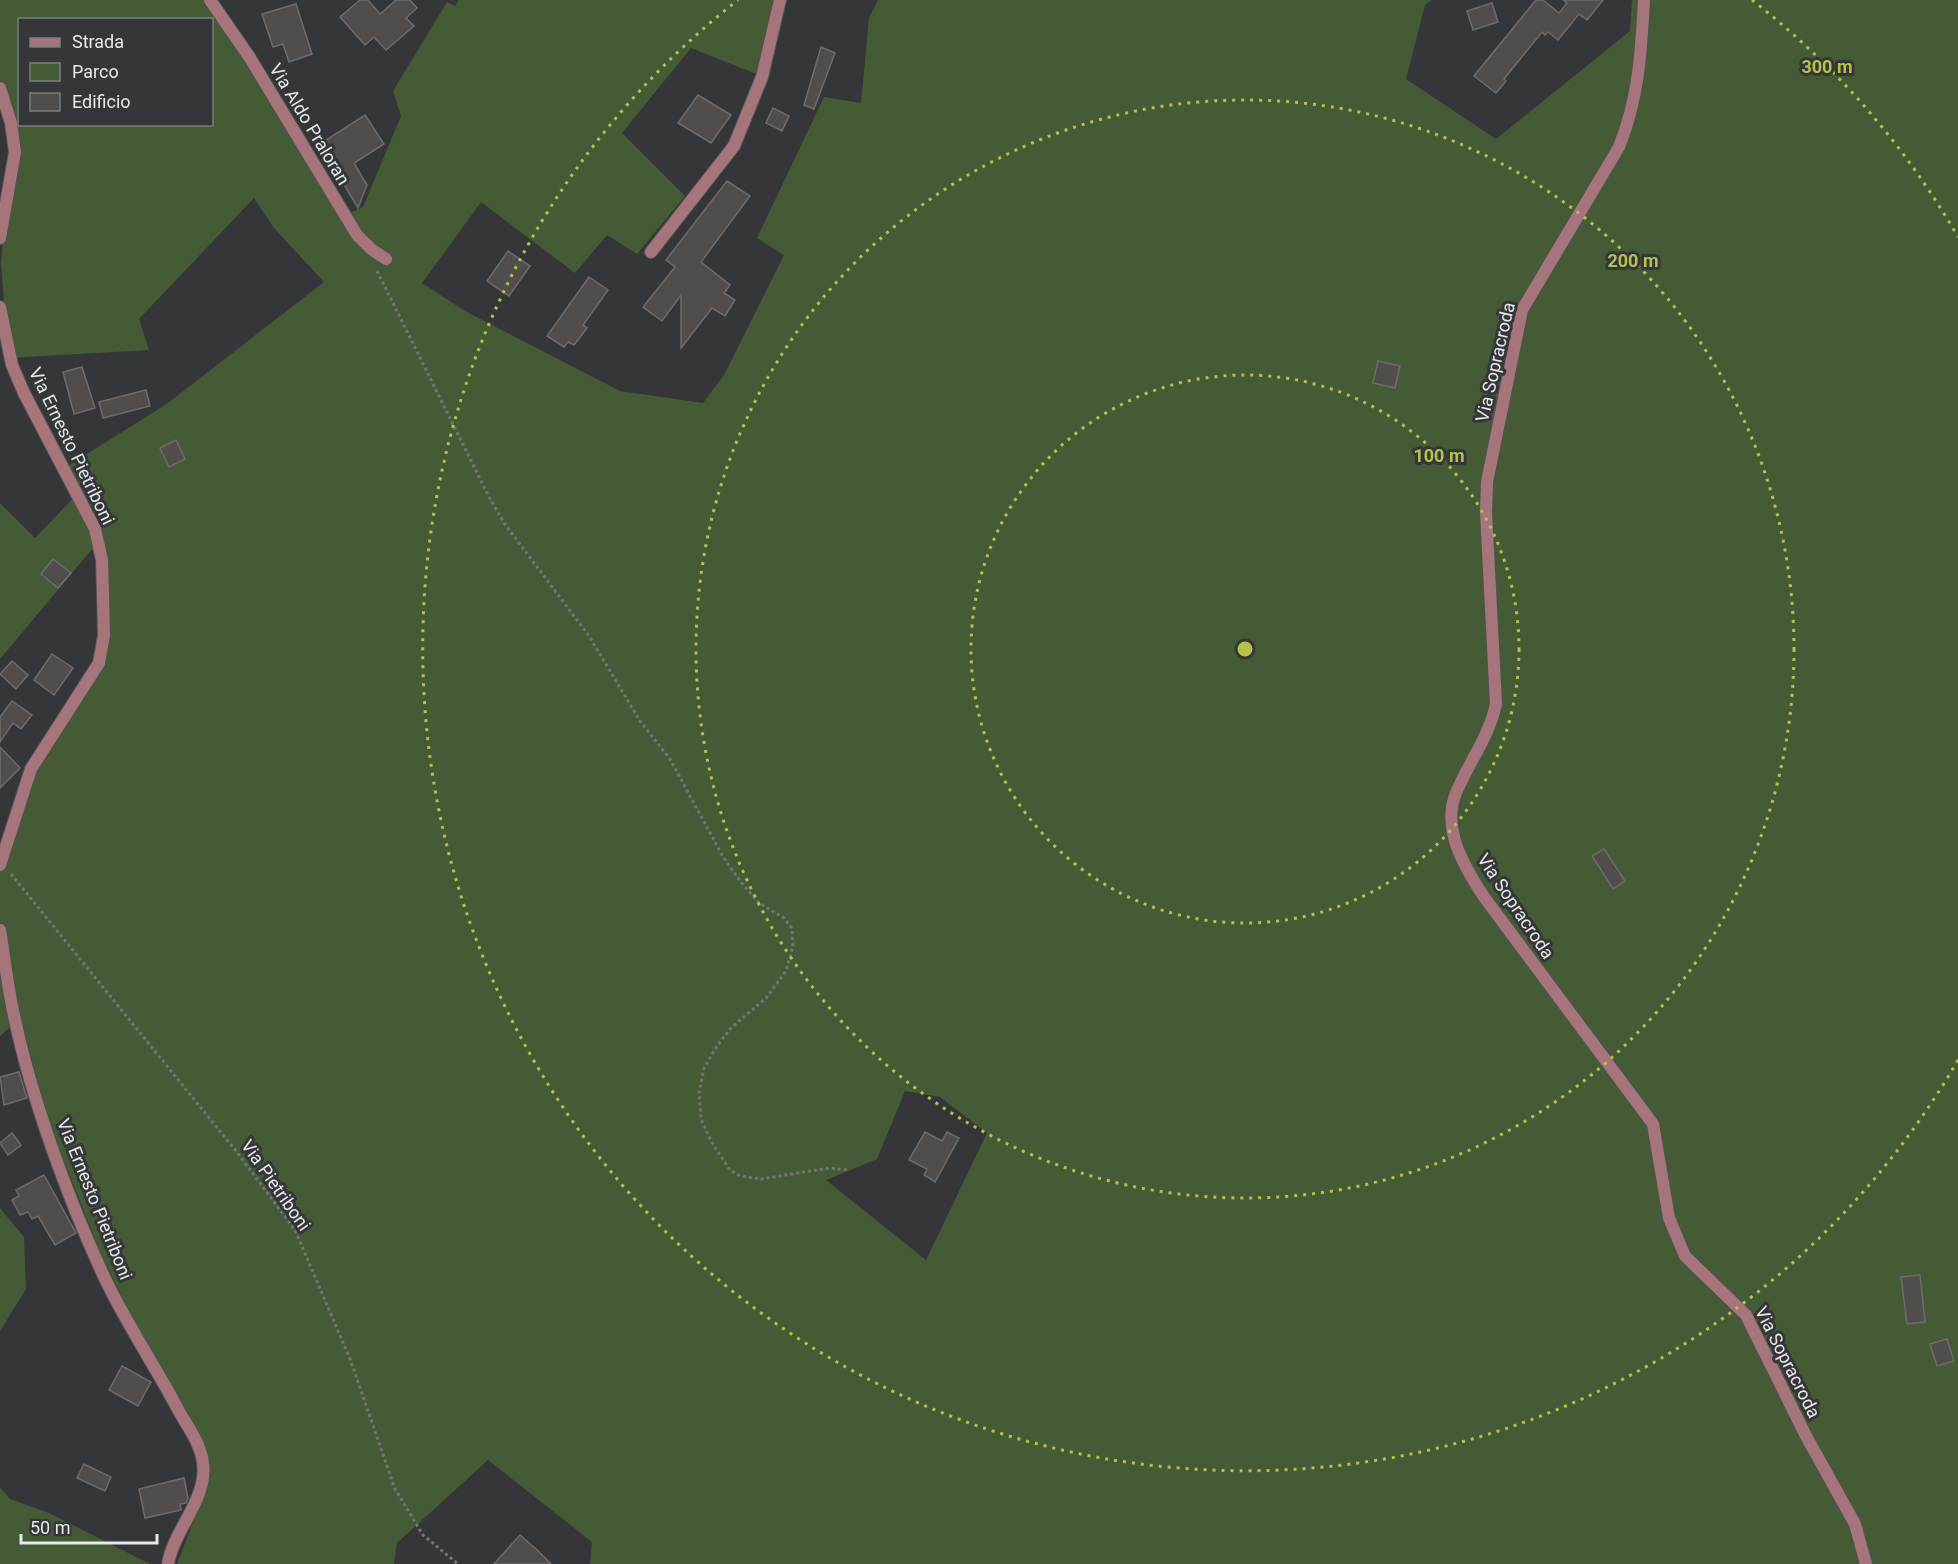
<svg xmlns="http://www.w3.org/2000/svg" width="1958" height="1564" viewBox="0 0 1958 1564" font-family="Roboto,sans-serif">
  <rect width="100%" height="100%" fill="#353639"/>
  <!-- green -->
  <g fill="#455b35" fill-rule="evenodd">
    <path d="M0 0H213L347 214 363 207 401 116 393 91 447 2 455 6 459 0H782L779 31 769 79 691 48 622 133 685 196 637 254 607 235 575 273 481 202 422 283 465 311 620 391 703 403 724 375 784 255 757 238 824 97 861 103 869 18 878 0H1432L1425 5 1406 79 1496 139 1630 31 1632 0H1958V1564H590L592 1542 488 1460 397 1543 394 1564H177L211 1475 101 1254 48 1121 21 1018 0 1036V849L39 769 96 680 108 604 93 548 0 659V503L35 538 82 489 68 466 168 403 324 282 274 228 254 198 139 319 149 350 8 358 1 263 10 144 0 108ZM20 20H212V124H20ZM905 1091 940 1097 987 1133 926 1260 826 1180 877 1159Z"/>
    <path d="M0 1208 24 1237 26 1289 0 1331Z"/>
    <path d="M0 1487 10 1499 49 1513 150 1564H0Z"/>
  </g>
  <!-- building -->
  <g fill="#504d4c" stroke="#6e6b6a" stroke-width="1.5">
    <path d="M360 0H368L380 14 396 0H410L417 8 406 18 414 26 386 50 374 37 365 45 340 17Z"/>
    <path d="M1536 0H1543L1559 13 1567 3 1563 0H1603L1587 20 1579 14 1558 40 1548 32 1545 35 1542 32 1504 79 1506 81 1496 93 1474 76Z"/>
    <path d="M1492 3 1498 22 1473 30 1467 11Z"/>
    <path d="M296 4 312 54 289 62 283 44 273 47 262 14Z"/>
    <path d="M821 47 835 53 814 109 804 105Z"/>
    <path d="M698 95 731 115 711 143 678 123Z"/>
    <path d="M773 108 789 116 782 131 766 123Z"/>
    <path d="M365 115 384 144 354 163 367 185 358 208 320 144Z"/>
    <path d="M727 181 750 196 701 262 730 285 724 293 735 300 725 316 712 308 681 348V295L662 321 643 307 675 267 666 260Z"/>
    <path d="M508 251 530 266 509 296 487 281Z"/>
    <path d="M589 277 608 290 583 325 587 328 574 345 568 342 564 347 547 336Z"/>
    <path d="M1378 361 1400 366 1395 388 1373 383Z"/>
    <path d="M82 367 95 408 74 414 63 372Z"/>
    <path d="M146 390 150 406 103 418 99 402Z"/>
    <path d="M176 440 185 459 169 467 160 448Z"/>
    <path d="M53 559 71 573 58 588 41 574Z"/>
    <path d="M52 654 73 668 54 695 34 680Z"/>
    <path d="M12 661 28 675 16 689 0 674Z"/>
    <path d="M12 701 32 715 21 729 13 723 0 742V717Z"/>
    <path d="M0 747 20 768 0 788Z"/>
    <path d="M1604 849 1625 881 1613 889 1592 856Z"/>
    <path d="M19 1072 27 1098 4 1105 0 1077Z"/>
    <path d="M925 1132 942 1141 947 1132 959 1138 935 1182 924 1175 927 1169 909 1160Z"/>
    <path d="M12 1133 21 1145 8 1155 0 1143Z"/>
    <path d="M44 1175 76 1233 55 1245 38 1216 32 1219 28 1212 20 1215 12 1200 19 1196 16 1190Z"/>
    <path d="M1920 1275 1925 1322 1907 1324 1901 1277Z"/>
    <path d="M1947 1339 1954 1361 1937 1366 1930 1344Z"/>
    <path d="M122 1366 151 1382 138 1406 109 1390Z"/>
    <path d="M84 1464 111 1477 105 1491 77 1478Z"/>
    <path d="M184 1478 188 1498 186 1503 180 1504 181 1510 145 1518 139 1489Z"/>
    <path d="M520 1535 535 1548 551 1564H494Z"/>
  </g>
  <g fill="none" stroke-linecap="round" stroke-linejoin="round">
    <defs>
      <g id="street">
        <path d="M210 0 250 58 357 235 371 249 386 259"/>
        <path d="M1644 0C1641 53 1639 97 1619 147L1522 310 1487 482 1486 512 1496 704C1489 737 1469 762 1456 793 1441 829 1465 868 1484 897L1653 1124 1669 1218 1685 1256 1746 1315 1806 1436 1855 1524 1866 1564"/>
        <path d="M0 88 11 123 15 152 0 238"/>
        <path d="M651 252 734 146 762 77 780 0"/>
        <path d="M0 307 12 365 24 393 95 529 102 560 104 635 99 663 31 769 0 865"/>
        <path d="M0 930C5 960 8 991 15 1020 32 1099 67 1196 101 1270 123 1319 155 1365 180 1413 189 1428 201 1445 203 1463 208 1499 174 1529 168 1564"/>
      </g>
    </defs>
    <!-- street casing -->
    <use href="#street" stroke="#515255" stroke-width="14"/>
    <!-- path -->
    <g stroke="#737476" stroke-width="3" stroke-dasharray="3 3" stroke-linecap="butt">
      <path d="M377 271 489 497 504 523 589 636 640 721 670 759 722 855 740 881 759 903 784 918 792 928 793 946 786 971 766 998 731 1028 717 1046 704 1068 699 1093 701 1119 711 1141 730 1170 740 1176 761 1179 829 1168 849 1170"/>
      <path d="M11 874 236 1151 295 1230 350 1359 395 1489 423 1535 458 1564"/>
    </g>
    <!-- street -->
    <use href="#street" stroke="#a5757b" stroke-width="12"/>
  </g>
  <!-- distance rings -->
  <g fill="none" stroke="#b4c24a" stroke-width="3" stroke-dasharray="3 6">
    <circle cx="1245" cy="649" r="274"/>
    <circle cx="1245" cy="649" r="549"/>
    <path d="M1958 1060A823 823 0 1 1 738 0M1752 0A823 823 0 0 1 1958 237"/>
  </g>
  <g text-anchor="middle" dominant-baseline="central" stroke-width="6" stroke-linejoin="round" paint-order="stroke">
    <!-- street labels -->
    <g font-size="18" fill="#e7e8e9" stroke="#353639">
      <text transform="translate(310 124) rotate(59)">Via Aldo Praloran</text>
      <text transform="translate(1495 362) rotate(-77)">Via Sopracroda</text>
      <text transform="translate(72 446) rotate(64)">Via Ernesto Pietriboni</text>
      <text transform="translate(1516 906) rotate(56)">Via Sopracroda</text>
      <text transform="translate(276 1185) rotate(55)">Via Pietriboni</text>
      <text transform="translate(95 1199) rotate(68)">Via Ernesto Pietriboni</text>
      <text transform="translate(1788 1362) rotate(63)">Via Sopracroda</text>
    </g>
  </g>
  <circle cx="1245" cy="649" r="9" fill="#b4c24a" stroke="#353639" stroke-width="3"/>
  <g font-size="18" text-anchor="middle" font-weight="bold" fill="#b4c24a" stroke="#353639" stroke-width="6" stroke-linejoin="round" paint-order="stroke">
    <text x="1827" y="73">300 m</text>
    <text x="1633" y="267">200 m</text>
    <text x="1439" y="462">100 m</text>
  </g>
  <!-- legend -->
  <rect x="18" y="18" width="195" height="108" fill="#353639" stroke="#7c7d7f" stroke-width="1.5"/>
  <rect x="30" y="38" width="30" height="9" fill="#a5757b" stroke="#7c7d7f" stroke-width="1.5"/>
  <text x="72" y="48" font-size="18" fill="#e7e8e9">Strada</text>
  <rect x="30" y="63" width="30" height="18" fill="#455b35" stroke="#7c7d7f" stroke-width="1.5"/>
  <text x="72" y="78" font-size="18" fill="#e7e8e9">Parco</text>
  <rect x="30" y="93" width="30" height="18" fill="#504d4c" stroke="#7c7d7f" stroke-width="1.5"/>
  <text x="72" y="108" font-size="18" fill="#e7e8e9">Edificio</text>
  <!-- scale -->
  <path d="M21 1534v9h136v-9" fill="none" stroke="#e7e8e9" stroke-width="3"/>
  <text x="30" y="1534" font-size="18" fill="#e7e8e9" stroke="#353639" stroke-width="4.5" paint-order="stroke">50 m</text>
</svg>
